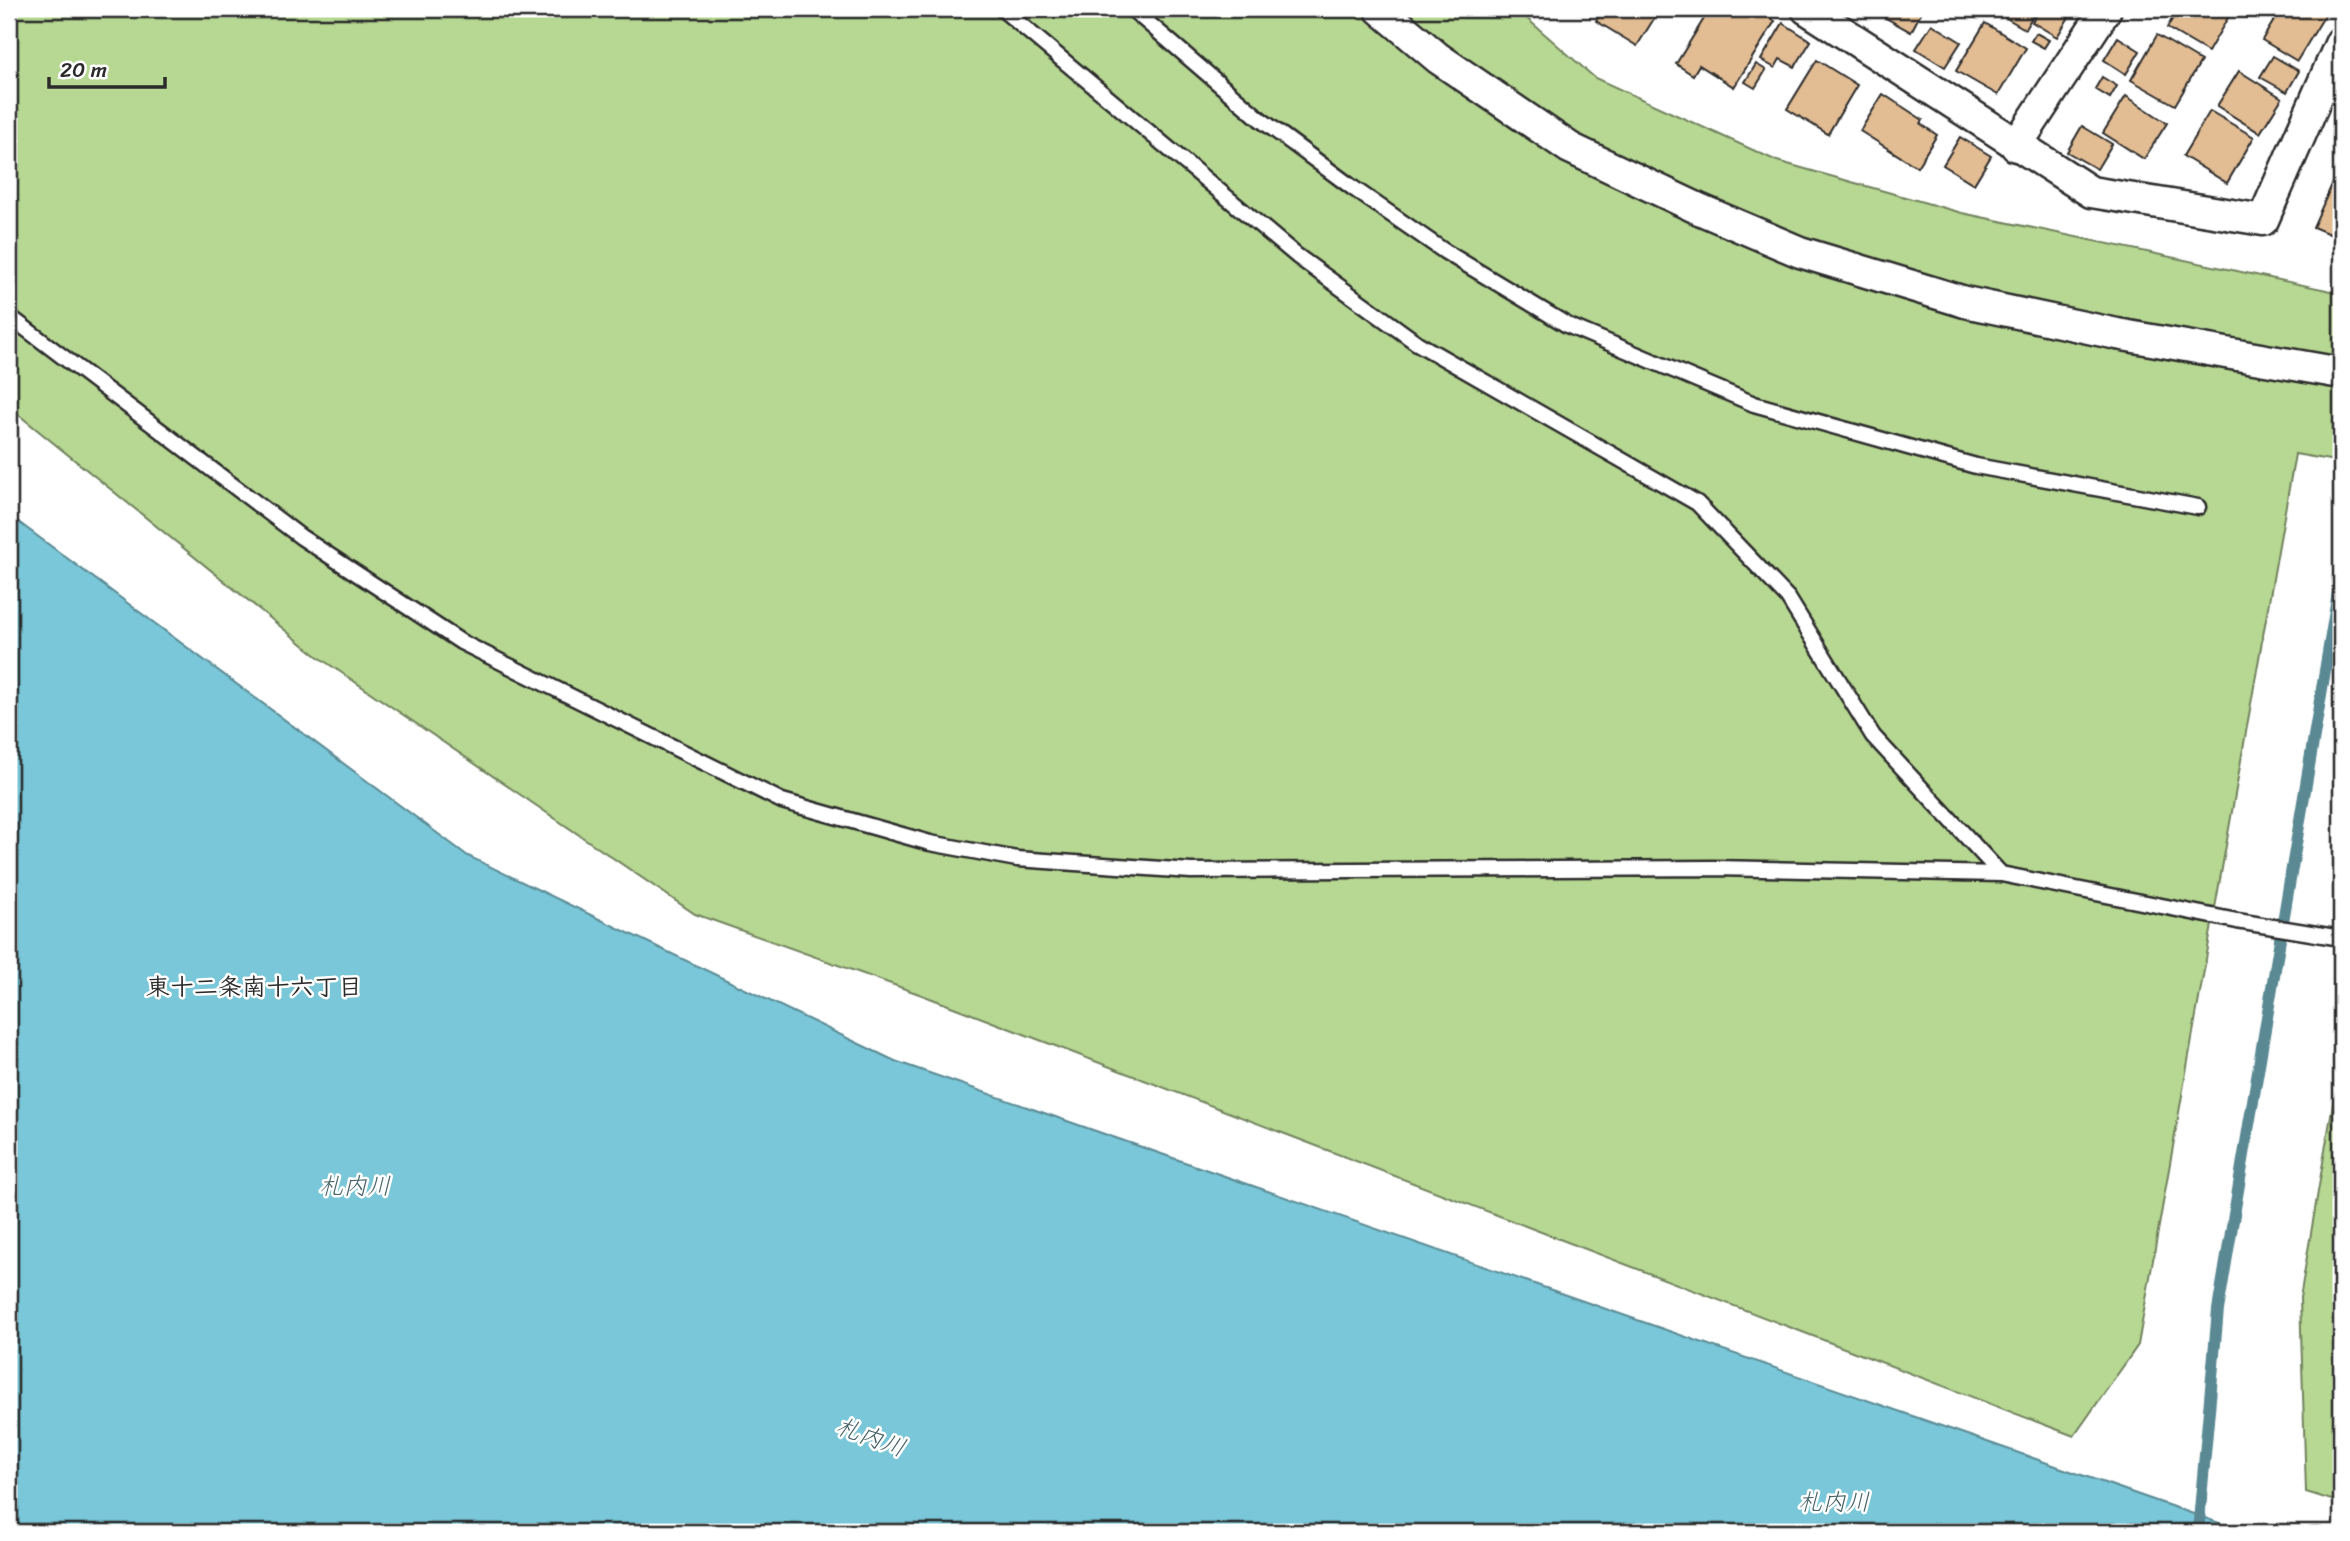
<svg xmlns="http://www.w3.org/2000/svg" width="2350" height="1541" viewBox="0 0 2350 1541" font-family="Sriracha,'Klee One',sans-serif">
  <rect width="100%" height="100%" fill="#fff"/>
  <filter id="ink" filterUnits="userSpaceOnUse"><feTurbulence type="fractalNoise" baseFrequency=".0143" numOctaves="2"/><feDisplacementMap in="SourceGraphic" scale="14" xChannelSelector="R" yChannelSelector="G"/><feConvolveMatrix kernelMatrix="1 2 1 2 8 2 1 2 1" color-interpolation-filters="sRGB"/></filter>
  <g filter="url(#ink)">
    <!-- green -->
    <g fill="#b7d892" stroke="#71825e" stroke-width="2">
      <path d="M9 9H1516L1595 78 1777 161 1962 213 2341 293V462L2295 454 2138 1345 2074 1436 922 995 695 914 317 656 9 407Z"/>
      <path d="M2341 1056V1503L2306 1492 2300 1298Z"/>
    </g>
    <!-- water -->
    <path fill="#79c7d8" stroke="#5a8993" stroke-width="2" d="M9 515 468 856 895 1061 2245 1532H9Z"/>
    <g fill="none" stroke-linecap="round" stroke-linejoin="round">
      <!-- stream -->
      <path stroke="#5a8993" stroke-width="12" d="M2198 1532 2218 1310 2341 575"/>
    </g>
    <!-- building -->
    <g fill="#e2bc93" stroke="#2b2b2b" stroke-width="2">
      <path d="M1603 9H1660L1637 46 1596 21Z"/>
      <path d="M1710 9H1755L1775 21 1734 87 1699 65 1693 75 1676 64Z"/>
      <path d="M1870 9H1923L1911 32Z"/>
      <path d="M1991 9H2037L2025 29Z"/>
      <path d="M2040 9H2067L2072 12 2057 37 2032 22Z"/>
      <path d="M2178 9H2233L2208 52 2167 28Z"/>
      <path d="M2281 9 2328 10 2297 61 2262 40Z"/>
      <path d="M1783 23 1811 41 1795 67 1780 59 1775 68 1761 60Z"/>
      <path d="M1985 23 2026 48 1998 95 1956 71Z"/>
      <path d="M1932 24 1961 42 1945 67 1916 49Z"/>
      <path d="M2036 33 2049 40 2044 48 2031 41Z"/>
      <path d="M2157 35 2201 61 2175 105 2131 80Z"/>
      <path d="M2118 37 2140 51 2126 74 2104 60Z"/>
      <path d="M2273 56 2299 71 2287 92 2260 77Z"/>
      <path d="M1817 60 1857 85 1828 134 1787 109Z"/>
      <path d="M1756 64 1766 70 1755 88 1745 82Z"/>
      <path d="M2239 71 2282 98 2260 133 2217 106Z"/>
      <path d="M2102 77 2117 86 2110 98 2095 89Z"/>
      <path d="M1883 94 1923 120 1921 124 1937 135 1917 167 1860 131Z"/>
      <path d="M2126 96 2167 123 2144 159 2103 133Z"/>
      <path d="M2210 111 2254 137 2227 183 2183 156Z"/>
      <path d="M2082 126 2112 144 2097 169 2067 152Z"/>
      <path d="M1960 137 1991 156 1974 184 1943 165Z"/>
      <path d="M2333 182 2341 186V239L2313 227Z"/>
    </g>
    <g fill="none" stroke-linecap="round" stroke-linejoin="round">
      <defs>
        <g id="service">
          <path d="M1002 9 1297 256 1417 343 1697 503 1788 598 1873 736 2001 874"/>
          <path d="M1132 9 1260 119 1353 188 1444 251 1567 325 1754 404 1976 466 2198 507"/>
          <path d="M9 316 301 537 461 642 782 801 930 843 1017 859 1191 871 1713 868 2001 874 2237 921 2341 938"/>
        </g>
        <g id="minor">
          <path d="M1380 9 1438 58 1570 148 1699 209 1800 252 1965 302 2117 334 2341 373"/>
          <path d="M1807 9 2091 192 2263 220 2341 42"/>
          <path d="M2016 146 2106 9"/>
        </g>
      </defs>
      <!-- service casing -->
      <use href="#service" stroke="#2b2b2b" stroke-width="19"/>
      <!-- minor casing -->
      <use href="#minor" stroke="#2b2b2b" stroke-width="35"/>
      <!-- service -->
      <use href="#service" stroke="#fff" stroke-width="14"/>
      <!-- minor -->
      <use href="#minor" stroke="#fff" stroke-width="30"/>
    </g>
  </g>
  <g text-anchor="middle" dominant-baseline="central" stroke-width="5" stroke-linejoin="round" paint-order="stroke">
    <!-- neighbourhood labels -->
    <g font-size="24" font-weight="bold" fill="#2b2b2b" stroke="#fff">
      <text x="254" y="987">東十二条南十六丁目</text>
    </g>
    <!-- water labels -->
    <g font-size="24" font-style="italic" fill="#466268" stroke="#fff">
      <text x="355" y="1186">札内川</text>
      <text transform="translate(871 1437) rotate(20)">札内川</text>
      <text x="1834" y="1502">札内川</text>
    </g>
  </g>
  <!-- margin -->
  <rect width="2350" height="1541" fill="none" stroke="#fff" stroke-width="35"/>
  <rect x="18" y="18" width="2315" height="1506" fill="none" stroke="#2b2b2b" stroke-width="2.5" filter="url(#ink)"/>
  <!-- scale -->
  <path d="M49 77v10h116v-10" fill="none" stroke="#2b2b2b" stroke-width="3.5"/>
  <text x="60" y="77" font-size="21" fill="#2b2b2b" stroke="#ffffff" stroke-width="5" paint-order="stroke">20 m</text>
</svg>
